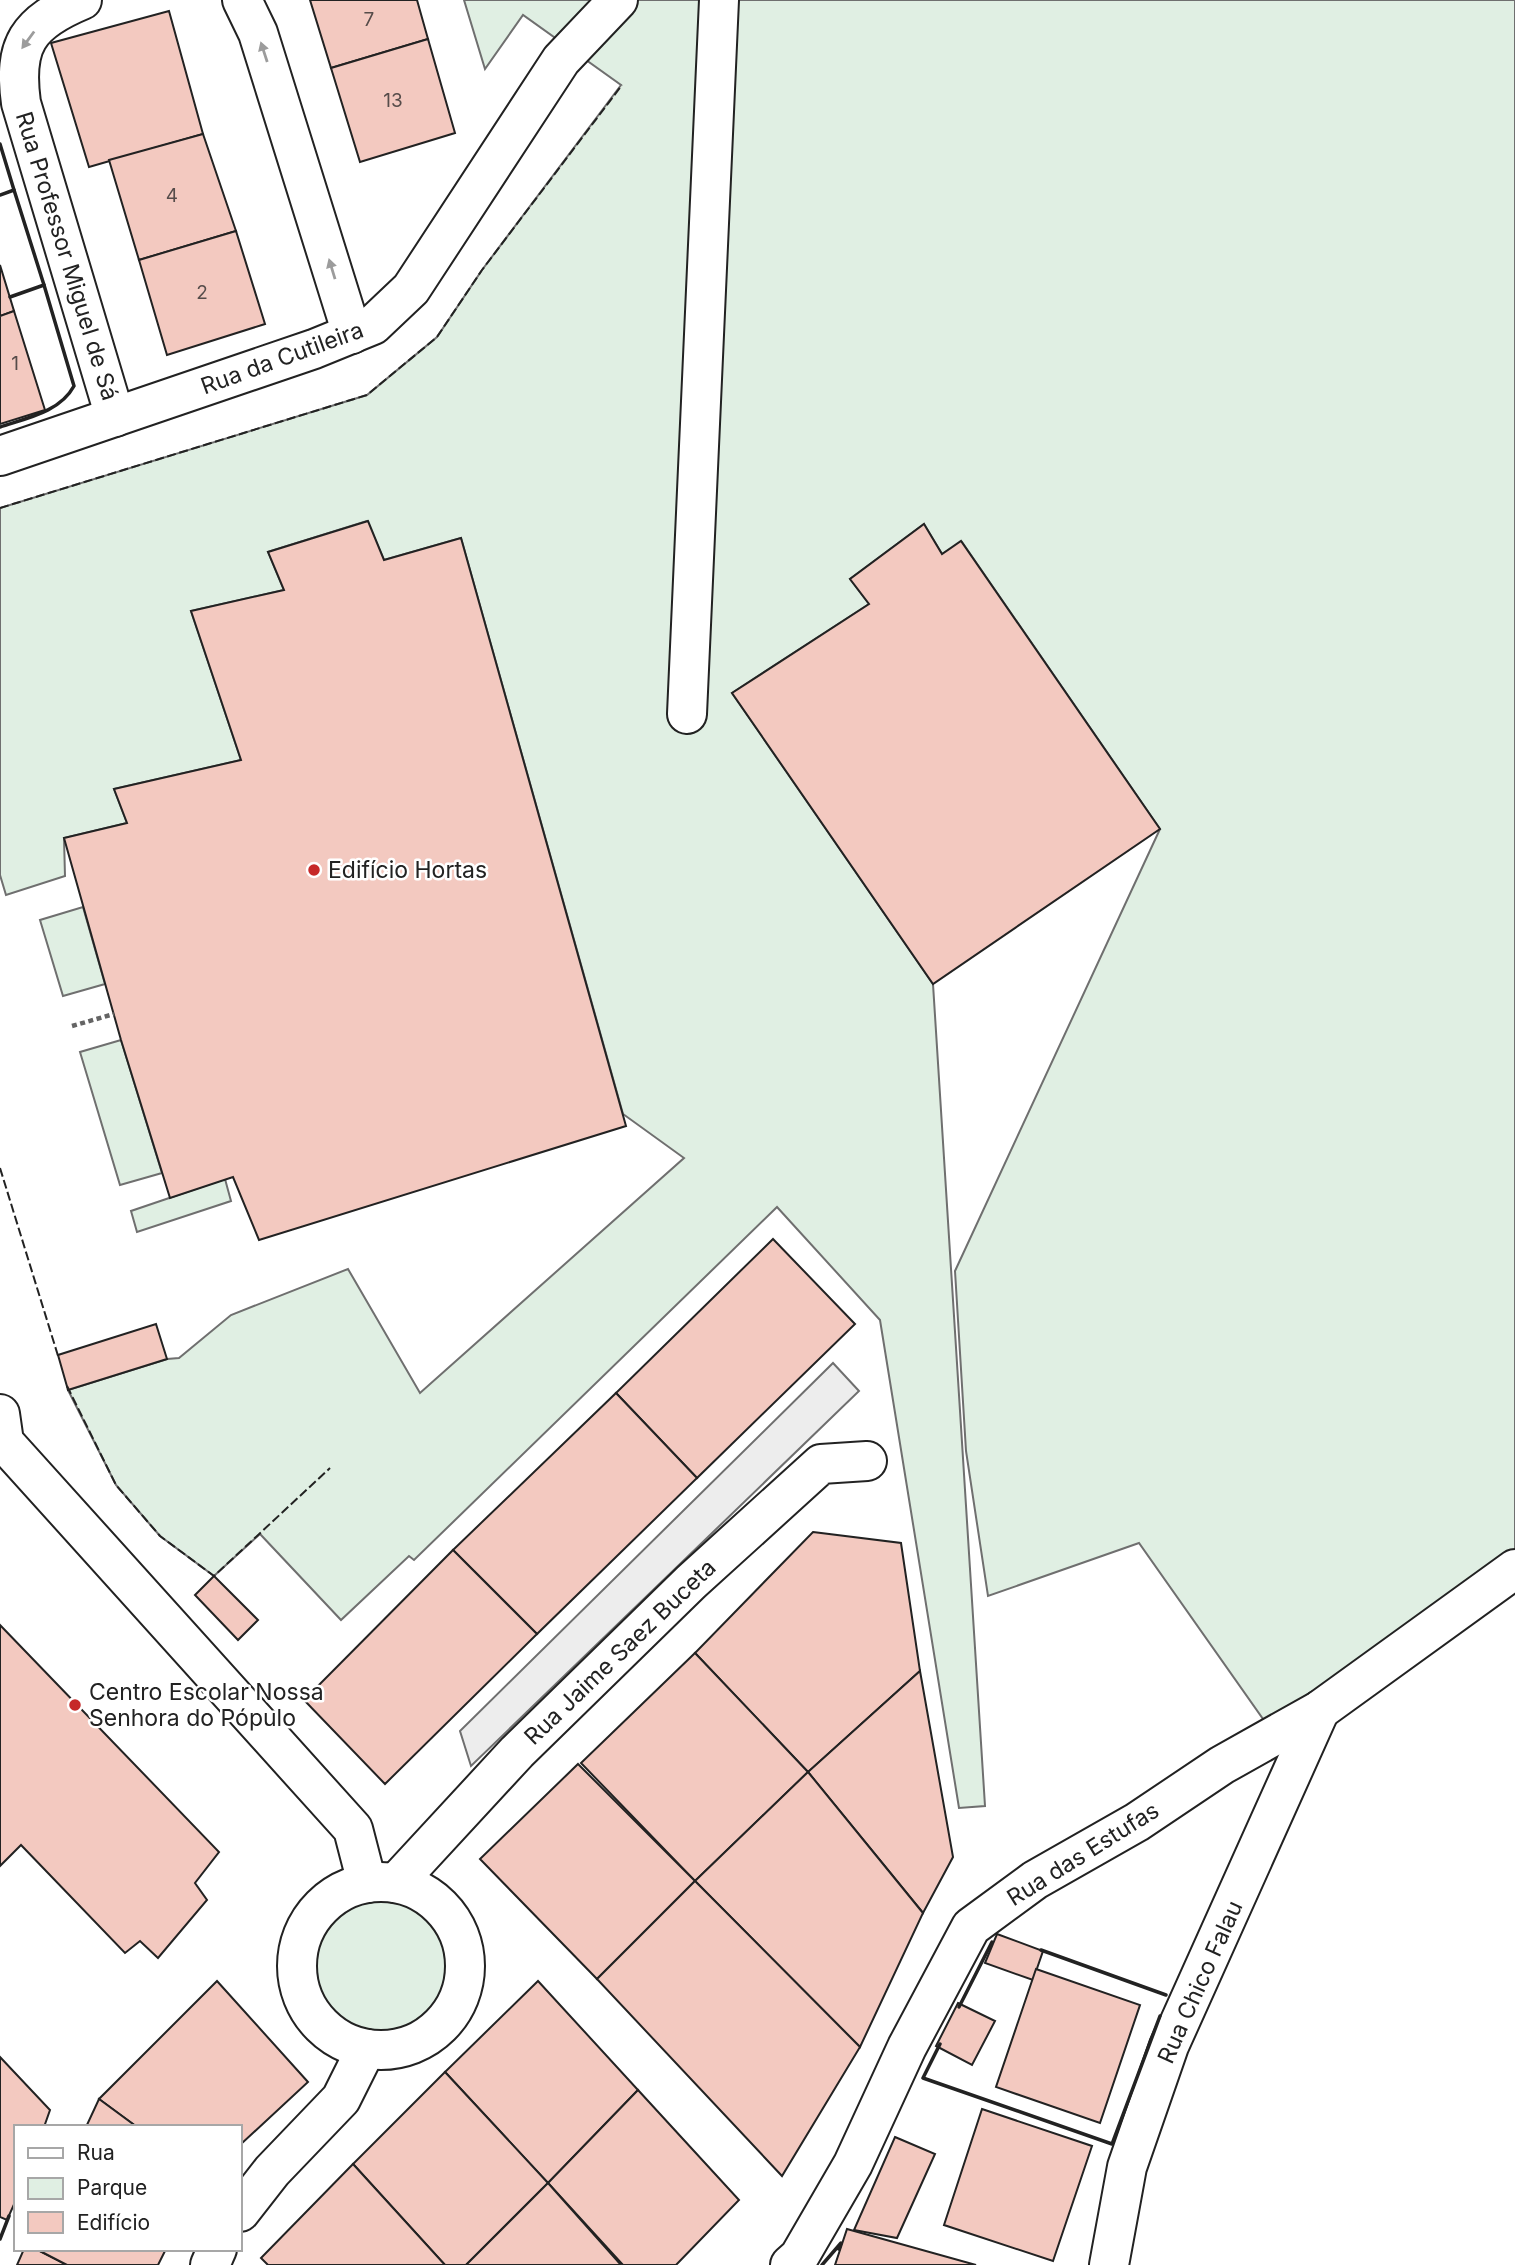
<svg xmlns="http://www.w3.org/2000/svg" width="1515" height="2265" viewBox="0 0 1515 2265" font-family="Inter,sans-serif">
  <rect width="100%" height="100%" fill="#fff"/>
  <!-- green -->
  <g fill="#e0efe3" stroke="#6f6f6f" stroke-width="2">
    <path d="M464 0H1515V1566L1275 1736 1139 1543 988 1596 966 1451 955 1271 1160 829 962 542 942 554 924 524 850 579 869 604 732 693 933 984 985 1806 959 1808 880 1320 777 1207 414 1560 409 1556 341 1620 260 1534 214 1576 160 1536 116 1485 68 1390 167 1359 179 1358 231 1315 348 1269 420 1393 684 1158 623 1114 461 538 384 560 367 521 268 552 284 590 191 611 241 760 114 789 127 823 64 838 65 876 6 895 0 875V508L367 395 437 337 482 270 621 85 523 15 485 69Z"/>
    <path d="M83 907 105 984 63 996 40 920Z"/>
    <path d="M121 1040 162 1173 120 1185 80 1052Z"/>
    <path d="M225 1179 231 1201 137 1232 131 1211Z"/>
    <circle cx="381" cy="1966" r="83"/>
  </g>
  <!-- parking -->
  <path fill="#ededed" stroke="#6f6f6f" stroke-width="2" d="M833 1363 859 1391 471 1766 460 1731Z"/>
  <!-- building -->
  <g fill="#f3c9c0" stroke="#222" stroke-width="2">
    <path d="M310 0H417L428 39 331 68Z"/>
    <path d="M169 11 203 134 89 167 51 43Z"/>
    <path d="M428 39 455 133 360 162 331 68Z"/>
    <path d="M203 134 236 231 139 260 109 160Z"/>
    <path d="M236 231 265 324 167 355 139 260Z"/>
    <path d="M0 265 14 311 0 316Z"/>
    <path d="M14 311 45 410 0 424V316Z"/>
    <path d="M368 521 384 560 461 538 626 1126 259 1240 233 1177 170 1198 121 1040 64 838 127 823 114 789 241 760 191 611 284 590 268 552Z"/>
    <path d="M924 524 942 554 961 541 1160 829 933 984 732 693 869 604 850 579Z"/>
    <path d="M773 1239 855 1324 697 1478 616 1393Z"/>
    <path d="M156 1324 167 1359 68 1390 58 1355Z"/>
    <path d="M616 1393 697 1478 537 1634 453 1550Z"/>
    <path d="M813 1532 901 1543 920 1671 808 1772 695 1653Z"/>
    <path d="M453 1550 537 1634 385 1784 304 1700Z"/>
    <path d="M214 1576 258 1620 238 1640 195 1595Z"/>
    <path d="M0 1625 219 1852 195 1883 207 1900 158 1958 140 1941 125 1953 21 1845 0 1866Z"/>
    <path d="M695 1653 808 1772 695 1881 581 1763Z"/>
    <path d="M920 1671 953 1857 923 1913 808 1772Z"/>
    <path d="M578 1764 695 1881 597 1979 480 1859Z"/>
    <path d="M808 1772 923 1913 860 2047 695 1881Z"/>
    <path d="M695 1881 860 2047 782 2176 597 1979Z"/>
    <path d="M997 1934 1043 1951 1033 1980 985 1963Z"/>
    <path d="M1036 1969 1140 2005 1100 2123 996 2087Z"/>
    <path d="M217 1981 308 2082 240 2145V2127H137L99 2099Z"/>
    <path d="M538 1981 638 2090 548 2183 445 2072Z"/>
    <path d="M958 2003 995 2021 972 2065 936 2046Z"/>
    <path d="M0 2057 50 2110 44 2127H16V2200L7 2220 0 2217Z"/>
    <path d="M445 2072 548 2183 466 2265H445L353 2164Z"/>
    <path d="M638 2090 739 2200 676 2265H623L548 2183Z"/>
    <path d="M99 2099 137 2127H86Z"/>
    <path d="M982 2109 1092 2146 1053 2261 944 2225Z"/>
    <path d="M895 2137 935 2154 897 2238 854 2230Z"/>
    <path d="M353 2164 445 2265H268L261 2258Z"/>
    <path d="M548 2183 621 2265H466Z"/>
    <path d="M847 2229 976 2265H835Z"/>
    <path d="M24 2249H36L67 2265H17Z"/>
    <path d="M36 2249H166L158 2265H67Z"/>
  </g>
  <g fill="none" stroke-linecap="round" stroke-linejoin="round">
    <defs>
      <g id="minor">
        <path d="M82 0C27 23 13 45 21 103L115 417"/>
        <path d="M242 0 258 33 352 334"/>
        <path d="M0 456 314 349 373 325 411 289 561 60 618 0"/>
        <path d="M687 714 719 0"/>
        <path d="M0 1414 4 1442 353 1829 367 1883"/>
        <circle cx="381" cy="1966" r="84"/>
        <path d="M396 1883 517 1752 691 1582 821 1464 867 1461"/>
        <path d="M240 2212 272 2171 341 2099 366 2049"/>
        <path d="M210 2265 217 2249"/>
        <path d="M790 2265 799 2257 853 2164 907 2047 971 1927 1035 1880 1137 1822 1222 1765 1320 1710 1515 1569"/>
        <path d="M1109 2265 1127 2167 1169 2046 1320 1710"/>
      </g>
    </defs>
    <!-- minor casing -->
    <use href="#minor" stroke="#222" stroke-width="42"/>
    <!-- path -->
    <path stroke="#646464" stroke-width="4.5" stroke-dasharray="5 3.5" stroke-linecap="butt" d="M72 1026 114 1014"/>
    <!-- minor -->
    <use href="#minor" stroke="#fff" stroke-width="38"/>
    <!-- fence -->
    <g stroke="#222" stroke-width="2" stroke-dasharray="9 3.5" stroke-linecap="butt">
      <path d="M0 508 367 395 437 337 482 270 622 85"/>
      <path d="M0 1168 59 1359"/>
      <path d="M67 1386 116 1485 160 1536 214 1576 330 1468"/>
    </g>
    <!-- wall -->
    <g stroke="#222" stroke-width="3.5">
      <path d="M0 144 14 190 0 195"/>
      <path d="M10 297 44 285 14 190"/>
      <path d="M0 427C27 418 60 412 74 386L44 285"/>
      <path d="M1041 1950 1166 1995"/>
      <path d="M959 2007 992 1942"/>
      <path d="M940 2044 923 2078 1112 2144 1160 2016"/>
      <path d="M0 2239 9 2216"/>
      <path d="M822 2265 841 2243 839 2249"/>
    </g>
  </g>
  <!-- one-way arrows -->
  <defs><path id="oneway-solid" d="M-6-.8H1V-3.2L6.5 0L1 3.2V.8H-6Z" transform="scale(1.75)"/></defs>
  <g fill="#9c9c9c">
    <use href="#oneway-solid" transform="translate(28 40) rotate(126)"/>
    <use href="#oneway-solid" transform="translate(264 52) rotate(-108)"/>
    <use href="#oneway-solid" transform="translate(332 269) rotate(-107)"/>
  </g>
  <!-- markers -->
  <g fill="#c62828" stroke="#fff" stroke-width="2.5">
    <circle cx="314" cy="870" r="7"/>
    <circle cx="75" cy="1705" r="7"/>
  </g>
  <g text-anchor="middle" dominant-baseline="central" stroke-width="5" stroke-linejoin="round" paint-order="stroke">
    <!-- number labels -->
    <g font-size="19" fill="#564c4a">
      <text x="369" y="19">7</text>
      <text x="393" y="100">13</text>
      <text x="172" y="195">4</text>
      <text x="202" y="292">2</text>
      <text x="15" y="363">1</text>
    </g>
    <!-- street labels -->
    <g font-size="23" fill="#222" stroke="#fff">
      <text transform="translate(67 256) rotate(73)">Rua Professor Miguel de Sá</text>
      <text transform="translate(282 358) rotate(-20)">Rua da Cutileira</text>
      <text transform="translate(620 1652) rotate(-44)">Rua Jaime Saez Buceta</text>
      <text transform="translate(1083 1854) rotate(-32)">Rua das Estufas</text>
      <text transform="translate(1200 1982) rotate(-66)">Rua Chico Falau</text>
    </g>
    <!-- poi labels -->
    <g font-size="23" fill="#222" stroke="#fff" text-anchor="start">
      <text x="328" y="870">Edifício Hortas</text>
      <text x="89" y="1692">Centro Escolar Nossa<tspan x="89" dy="26">Senhora do Pópulo</tspan></text>
    </g>
  </g>
  <!-- legend -->
  <rect x="14" y="2125" width="228" height="126" fill="#ffffff" stroke="#a7a7a7" stroke-width="2"/>
  <rect x="28" y="2148" width="35" height="10" fill="#ffffff" stroke="#a7a7a7" stroke-width="2"/>
  <text x="77" y="2160" font-size="21" fill="#222222">Rua</text>
  <rect x="28" y="2178" width="35" height="21" fill="#e0efe3" stroke="#a7a7a7" stroke-width="2"/>
  <text x="77" y="2195" font-size="21" fill="#222222">Parque</text>
  <rect x="28" y="2212" width="35" height="21" fill="#f3c9c0" stroke="#a7a7a7" stroke-width="2"/>
  <text x="77" y="2230" font-size="21" fill="#222222">Edifício</text>
</svg>
